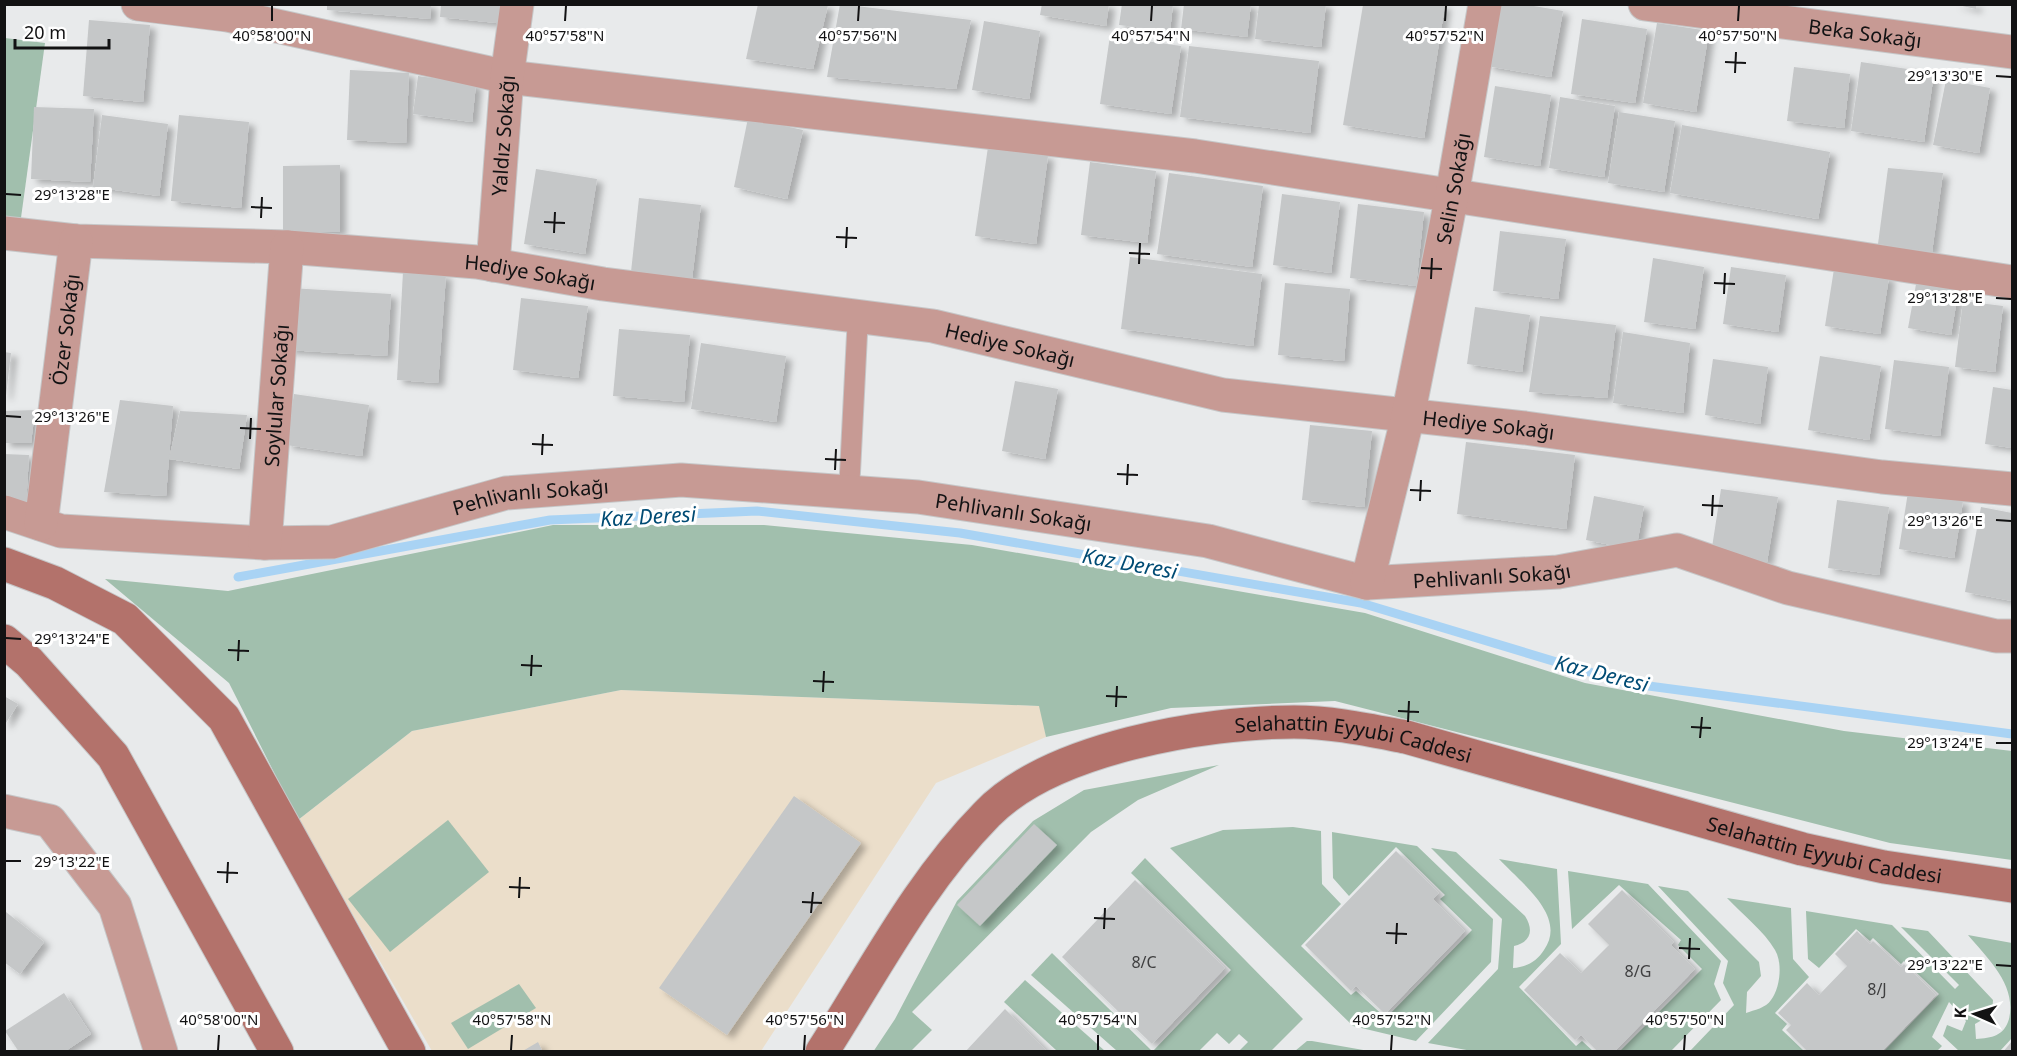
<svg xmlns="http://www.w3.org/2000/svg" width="2017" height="1056" viewBox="0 0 2017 1056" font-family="'Noto Sans',sans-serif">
  <defs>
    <filter id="shadow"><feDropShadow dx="6" dy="4" stdDeviation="3" flood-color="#0004"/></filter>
  </defs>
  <rect width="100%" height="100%" fill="#e8eaeb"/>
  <!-- education -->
  <path fill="#ebdeca" d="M621 690 1040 706 1046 737 936 783 761 1051H432L298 820 412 731Z"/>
  <!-- green -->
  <g fill="#a1bfad">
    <path d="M5 38 45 43 20 225 5 220Z"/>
    <path d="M553 525H764L972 545 1365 613 1585 683 1844 731 2012 751V860L1890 843 1335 701 1171 708 1046 737 1039 706 621 690 412 731 298 820 229 683 105 579 228 591Z"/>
    <path d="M1219 765 1138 800 1091 832 912 1012 932 1030 911 1051 873 1052 895 1019 957 901 1033 821 1084 790Z"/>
    <path d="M448 820 489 872 390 952 348 899Z"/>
    <path d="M1293 827 1321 831 1322 884 1341 904 1301 946 1351 995 1356 991 1386 1018 1472 930 1440 899 1445 895 1396 847 1349 896 1333 878 1332 832 1417 846 1493 919 1491 962 1416 1041 1353 1026 1170 848 1223 830Z"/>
    <path d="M1431 848 1456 852 1525 916C1534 930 1531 942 1514 946L1513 968C1527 967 1537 961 1544 950 1568 916 1520 882 1499 859L1557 869 1561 944 1519 987 1576 1046 1582 1041 1593 1051H1472L1428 1043 1498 969 1502 919Z"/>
    <path d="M1145 858 1303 1019 1271 1051H1239L1248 1042 1239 1034 1229 1044 1217 1033 1199 1051H1153L1231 970 1131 873Z"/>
    <path d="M1568 871 1648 884 1721 961 1714 984 1721 1000 1671 1051H1620L1702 969 1678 945 1681 940 1619 885 1572 929Z"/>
    <path d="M1658 886 1688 891 1759 962 1761 976 1747 992 1746 1013C1754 1010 1766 1008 1771 1000 1780 989 1783 963 1775 950 1764 931 1742 914 1727 898L1791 908 1793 959 1809 977 1775 1013 1787 1024 1782 1030 1804 1051H1690L1734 1005 1723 983 1728 961Z"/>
    <path d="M1806 911 1892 925 1955 989 1959 985 1901 927 1928 931 1993 1000 1992 1014 1975 1024 1976 1039C1992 1038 2004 1036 2009 1019 2017 985 1988 959 1968 935L2012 943V1038L2000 1051H1959L1943 1036 1947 1025 1962 1031 1966 1021 1949 1002 1932 1037 1942 1046 1937 1051H1884L1939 994 1904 961 1901 964 1873 938 1870 941 1856 929 1819 968 1808 959Z"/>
    <path d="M1052 953 1152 1051H1117L1031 975Z"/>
    <path d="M1025 980 1105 1051H1057L1004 1002Z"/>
    <path d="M519 984 536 1008 468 1049 451 1023Z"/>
    <path d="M1307 1041H1312L1369 1051H1295Z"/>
  </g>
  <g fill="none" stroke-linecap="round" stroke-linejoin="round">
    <!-- stream -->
    <path stroke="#a9d3f4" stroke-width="9" d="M238 577 550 520 757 511 960 533 1361 603 1626 683 2012 734"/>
  </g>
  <!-- building -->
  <g fill="#c5c7c8" filter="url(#shadow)">
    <path d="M327 4H431L430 19 327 10Z"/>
    <path d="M441 4H508L506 24 440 17Z"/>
    <path d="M758 4 828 5 813 69 746 59Z"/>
    <path d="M840 4 971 20 956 89 827 77Z"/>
    <path d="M1042 4H1109L1106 26 1040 15Z"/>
    <path d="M1122 4H1173L1170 31 1119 25Z"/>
    <path d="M1184 4H1251L1247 37 1181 29Z"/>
    <path d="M1259 4H1326L1321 47 1255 39Z"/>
    <path d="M1498 4H1522L1563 11 1551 77 1487 66Z"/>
    <path d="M1953 4H1976V9Z"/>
    <path d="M1363 5H1445L1424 138 1343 125Z"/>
    <path d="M1582 19 1647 29 1635 103 1571 94Z"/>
    <path d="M89 20 150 25 143 102 83 96Z"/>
    <path d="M984 21 1040 31 1029 99 972 90Z"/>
    <path d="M1657 23 1709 31 1696 112 1643 103Z"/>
    <path d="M1110 36 1181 46 1171 114 1100 104Z"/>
    <path d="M1189 46 1319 61 1310 133 1180 117Z"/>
    <path d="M1861 62 1934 73 1924 142 1851 131Z"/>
    <path d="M1794 67 1850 74 1844 128 1787 121Z"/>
    <path d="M350 70 409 73 406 143 347 140Z"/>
    <path d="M418 76 476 84 472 122 413 114Z"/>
    <path d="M1946 80 1990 88 1979 153 1933 145Z"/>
    <path d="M1495 86 1551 95 1540 166 1484 157Z"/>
    <path d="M1560 97 1615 106 1604 177 1549 168Z"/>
    <path d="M34 107 94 109 90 182 31 179Z"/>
    <path d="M1619 112 1675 121 1664 192 1608 183Z"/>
    <path d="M102 115 168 124 159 196 93 187Z"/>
    <path d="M179 115 249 122 241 208 171 201Z"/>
    <path d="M748 118 803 130 787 199 734 187Z"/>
    <path d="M1682 125 1830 152 1818 219 1670 193Z"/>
    <path d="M988 147 1048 156 1036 244 975 236Z"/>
    <path d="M1090 162 1156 171 1147 243 1081 235Z"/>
    <path d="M340 165V232H283V166Z"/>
    <path d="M1888 168 1943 173 1932 252 1878 244Z"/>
    <path d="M536 169 597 179 585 254 524 244Z"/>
    <path d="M1169 173 1263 186 1252 267 1157 254Z"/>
    <path d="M1282 194 1340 202 1331 273 1273 265Z"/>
    <path d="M639 198 701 205 692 279 631 272Z"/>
    <path d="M1358 204 1424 212 1416 286 1350 278Z"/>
    <path d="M1500 231 1566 239 1558 299 1493 291Z"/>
    <path d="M1130 257 1262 274 1253 346 1121 329Z"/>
    <path d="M1653 258 1704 267 1695 329 1644 322Z"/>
    <path d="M1731 267 1786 275 1778 332 1723 324Z"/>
    <path d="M1834 269 1889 277 1880 334 1825 326Z"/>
    <path d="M403 272 446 275 438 383 397 380Z"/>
    <path d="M1917 279 1959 287 1951 335 1908 328Z"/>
    <path d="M1285 283 1350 289 1344 361 1278 355Z"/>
    <path d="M290 288 391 294 387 356 287 350Z"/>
    <path d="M521 298 588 306 578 378 513 370Z"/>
    <path d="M1963 301 2003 306 1995 372 1955 367Z"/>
    <path d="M1475 307 1530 315 1522 372 1467 364Z"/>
    <path d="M1540 316 1616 325 1607 398 1529 392Z"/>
    <path d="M619 329 690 335 684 402 613 396Z"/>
    <path d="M1623 332 1690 343 1683 413 1613 403Z"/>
    <path d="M701 343 786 356 776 422 691 409Z"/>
    <path d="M4 352 11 353 6 396H4Z"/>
    <path d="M1820 356 1881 366 1869 440 1808 430Z"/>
    <path d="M1713 359 1768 367 1760 424 1705 415Z"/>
    <path d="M1894 360 1949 367 1940 436 1885 429Z"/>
    <path d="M1015 381 1058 389 1045 459 1002 451Z"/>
    <path d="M1993 387 2012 390V448L1985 444Z"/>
    <path d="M294 394 369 405 362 456 286 445Z"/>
    <path d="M120 400 173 406 166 496 104 492Z"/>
    <path d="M35 410 31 443H4V411Z"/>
    <path d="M180 411 247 415 239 469 169 459Z"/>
    <path d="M1310 425 1372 431 1364 507 1302 500Z"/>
    <path d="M1466 442 1575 455 1566 529 1457 514Z"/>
    <path d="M4 454 29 455 26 506 4 504Z"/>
    <path d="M1721 489 1778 497 1767 562 1711 554Z"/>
    <path d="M1908 492 1963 501 1954 558 1899 549Z"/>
    <path d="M1594 496 1644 506 1636 550 1586 540Z"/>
    <path d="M1837 500 1889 507 1879 575 1828 568Z"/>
    <path d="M1981 507 2012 513V601L1965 592Z"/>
    <path d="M4 696 18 704 4 726Z"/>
    <path d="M794 796 861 843 727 1035 659 988Z"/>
    <path d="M1034 824 1057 845 980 926 957 905Z"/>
    <path d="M1396 851 1439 893 1433 899 1465 931 1385 1014 1356 986 1351 991 1305 945Z"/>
    <path d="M1135 880 1225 968 1152 1044 1062 957Z"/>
    <path d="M1622 890 1674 942 1671 945 1695 969 1614 1052H1598L1581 1035 1575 1040 1524 990 1560 953 1581 973 1609 945 1588 924Z"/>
    <path d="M6 912 44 942 20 974 4 962Z"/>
    <path d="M1857 931 1870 944 1873 941 1901 967 1904 964 1936 995 1881 1052H1808L1786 1030 1791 1025 1778 1013 1807 983 1819 995 1847 966 1835 954Z"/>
    <path d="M64 993 91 1034 64 1052H19L5 1031Z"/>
    <path d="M1005 1009 1048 1052H965Z"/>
    <path d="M2012 1041V1052H2003Z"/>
    <path d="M538 1042 543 1052H521Z"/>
  </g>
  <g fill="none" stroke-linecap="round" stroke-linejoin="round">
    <defs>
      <path id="lane" d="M849 492 858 315"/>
      <g id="street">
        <path d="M138 4 227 15 507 77 1195 156 2012 282"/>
        <path id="s1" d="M1645 4 2012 52"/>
        <path id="s2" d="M4 233 76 241 287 247 477 262 603 284 933 326 1223 395 1525 428 1882 477 2012 489"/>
        <path id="s3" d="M493 265 507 77 517 4"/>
        <path id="s4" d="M4 512 61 531 265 543 332 542 506 493 681 480 918 497 1208 541 1367 583 1558 572 1677 550 1788 588 1996 636H2012"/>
        <path id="s5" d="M41 524 76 241"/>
        <path id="s6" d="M265 543 287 247"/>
        <path id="s7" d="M1367 583 1408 416 1452 195 1485 4"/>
        <path d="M4 811 50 821 115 906 161 1052"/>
      </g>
      <g id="secondary">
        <path d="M4 564 55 583 125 619 224 718 409 1052"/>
        <path d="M4 641 29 662 113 756 277 1052"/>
        <path id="s8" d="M822 1052C874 971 919 883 987 814 1051 748 1205 722 1294 722 1332 722 1369 730 1406 737L1802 849 1884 867 2012 886"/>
      </g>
    </defs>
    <!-- lane casing -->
    <use href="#lane" stroke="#c6c7c8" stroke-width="22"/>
    <!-- street casing -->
    <use href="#street" stroke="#c6c7c8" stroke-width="35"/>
    <!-- secondary casing -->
    <use href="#secondary" stroke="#c6c7c8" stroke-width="35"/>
    <!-- lane -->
    <use href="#lane" stroke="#c79a94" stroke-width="20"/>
    <!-- street -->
    <use href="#street" stroke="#c79a94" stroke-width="33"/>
    <!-- secondary -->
    <use href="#secondary" stroke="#b3726b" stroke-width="33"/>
  </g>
  <!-- ticks -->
  <path fill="none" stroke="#121213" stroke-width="2" d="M272 21V6M565 21 566 6M858 21 859 6M1151 21 1152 6M1445 21 1446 6M1738 21 1739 6M1725 62 1746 63M1735 73 1736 52M1996 76 2011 77M6 194 21 195M251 207 272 208M261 218 262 197M544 222 565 223M554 233 555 212M836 237 857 238M846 248 847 227M1129 253 1150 254M1139 264 1140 243M1421 268 1442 269M1431 279 1432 258M1714 283 1735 284M1724 294 1725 273M1996 298 2011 299M6 416 21 417M240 428 261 429M250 439 251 418M532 444 553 445M542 455 543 434M825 459 846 460M835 470 836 449M1117 474 1138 475M1127 485 1128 464M1410 490 1431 491M1420 501 1421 480M1702 505 1723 506M1712 516 1713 495M1996 520 2011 521M6 638 21 639M228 650 249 651M238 661 239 640M521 665 542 666M531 676 532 655M813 681 834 682M823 692 824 671M1106 696 1127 697M1116 707 1117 686M1398 711 1419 712M1408 722 1409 701M1691 727 1711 728M1700 738 1702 717M1996 743H2011M6 861H21M217 872 238 873M227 883 228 862M509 887 530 888M519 898 520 877M802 902 822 903M811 913 813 892M1094 918 1115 919M1104 929 1105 908M1386 933 1407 934M1396 944 1397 923M1679 948 1700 949M1689 959 1690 938M1996 965 2011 966M218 1050 219 1035M511 1050 512 1035M804 1050 805 1035M1098 1050V1035M1391 1050 1392 1035M1684 1050 1685 1035"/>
  <g text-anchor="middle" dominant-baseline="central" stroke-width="6" stroke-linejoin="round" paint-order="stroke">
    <!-- number labels -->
    <g font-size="16" fill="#3f3f40">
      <text x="1144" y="962">8/C</text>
      <text x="1638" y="971">8/G</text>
      <text x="1877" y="989">8/J</text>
    </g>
    <!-- street labels -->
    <g font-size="20" fill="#121213" stroke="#fff">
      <text stroke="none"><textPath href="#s1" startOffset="222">Beka Sokağı</textPath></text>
      <text stroke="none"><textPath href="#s3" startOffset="130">Yaldız Sokağı</textPath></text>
      <text stroke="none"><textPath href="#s7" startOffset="404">Selin Sokağı</textPath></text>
      <text stroke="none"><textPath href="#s2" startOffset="528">Hediye Sokağı</textPath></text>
      <text stroke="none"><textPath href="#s5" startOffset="196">Özer Sokağı</textPath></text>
      <text stroke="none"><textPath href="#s2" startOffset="1014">Hediye Sokağı</textPath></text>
      <text stroke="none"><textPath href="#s6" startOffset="148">Soylular Sokağı</textPath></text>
      <text stroke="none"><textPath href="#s2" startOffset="1500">Hediye Sokağı</textPath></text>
      <text stroke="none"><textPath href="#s4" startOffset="536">Pehlivanlı Sokağı</textPath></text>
      <text stroke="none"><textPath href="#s4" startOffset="1022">Pehlivanlı Sokağı</textPath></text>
      <text stroke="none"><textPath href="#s4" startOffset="1508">Pehlivanlı Sokağı</textPath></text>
      <text stroke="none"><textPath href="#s8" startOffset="678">Selahattin Eyyubi Caddesi</textPath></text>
      <text stroke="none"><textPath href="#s8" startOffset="1164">Selahattin Eyyubi Caddesi</textPath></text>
    </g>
    <!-- water labels -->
    <g font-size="21" font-style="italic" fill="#004b74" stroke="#fff">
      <text transform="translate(648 516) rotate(-3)">Kaz Deresi</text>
      <text transform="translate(1130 563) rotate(10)">Kaz Deresi</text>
      <text transform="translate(1602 673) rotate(14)">Kaz Deresi</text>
    </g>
  </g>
  <g font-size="15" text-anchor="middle" fill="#121213" stroke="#fff" stroke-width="6" stroke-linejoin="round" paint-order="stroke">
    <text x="272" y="41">40°58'00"N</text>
    <text x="565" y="41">40°57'58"N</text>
    <text x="858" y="41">40°57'56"N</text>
    <text x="1151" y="41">40°57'54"N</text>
    <text x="1445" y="41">40°57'52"N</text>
    <text x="1738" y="41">40°57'50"N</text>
    <text x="1945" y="81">29°13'30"E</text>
    <text x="72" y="200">29°13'28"E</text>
    <text x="1945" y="303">29°13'28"E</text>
    <text x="72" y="422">29°13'26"E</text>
    <text x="1945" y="526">29°13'26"E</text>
    <text x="72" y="644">29°13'24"E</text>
    <text x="1945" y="748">29°13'24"E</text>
    <text x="72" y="867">29°13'22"E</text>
    <text x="1945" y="970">29°13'22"E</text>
    <text x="219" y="1025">40°58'00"N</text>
    <text x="512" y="1025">40°57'58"N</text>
    <text x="805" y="1025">40°57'56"N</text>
    <text x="1098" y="1025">40°57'54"N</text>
    <text x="1392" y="1025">40°57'52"N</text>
    <text x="1685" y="1025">40°57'50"N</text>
  </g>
  <!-- border -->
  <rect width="2017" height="1056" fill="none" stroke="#121213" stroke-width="12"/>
  <!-- north arrow -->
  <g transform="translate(1975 1014) rotate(273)" stroke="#ffffff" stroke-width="4.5" paint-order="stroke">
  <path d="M0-4.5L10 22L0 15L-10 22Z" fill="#121213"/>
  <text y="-9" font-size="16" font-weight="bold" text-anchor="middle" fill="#121213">K</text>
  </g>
  <!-- scale -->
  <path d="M15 39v9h94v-9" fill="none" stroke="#121213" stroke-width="3"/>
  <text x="24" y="39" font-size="18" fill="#121213" stroke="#ffffff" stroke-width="4.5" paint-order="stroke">20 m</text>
</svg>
